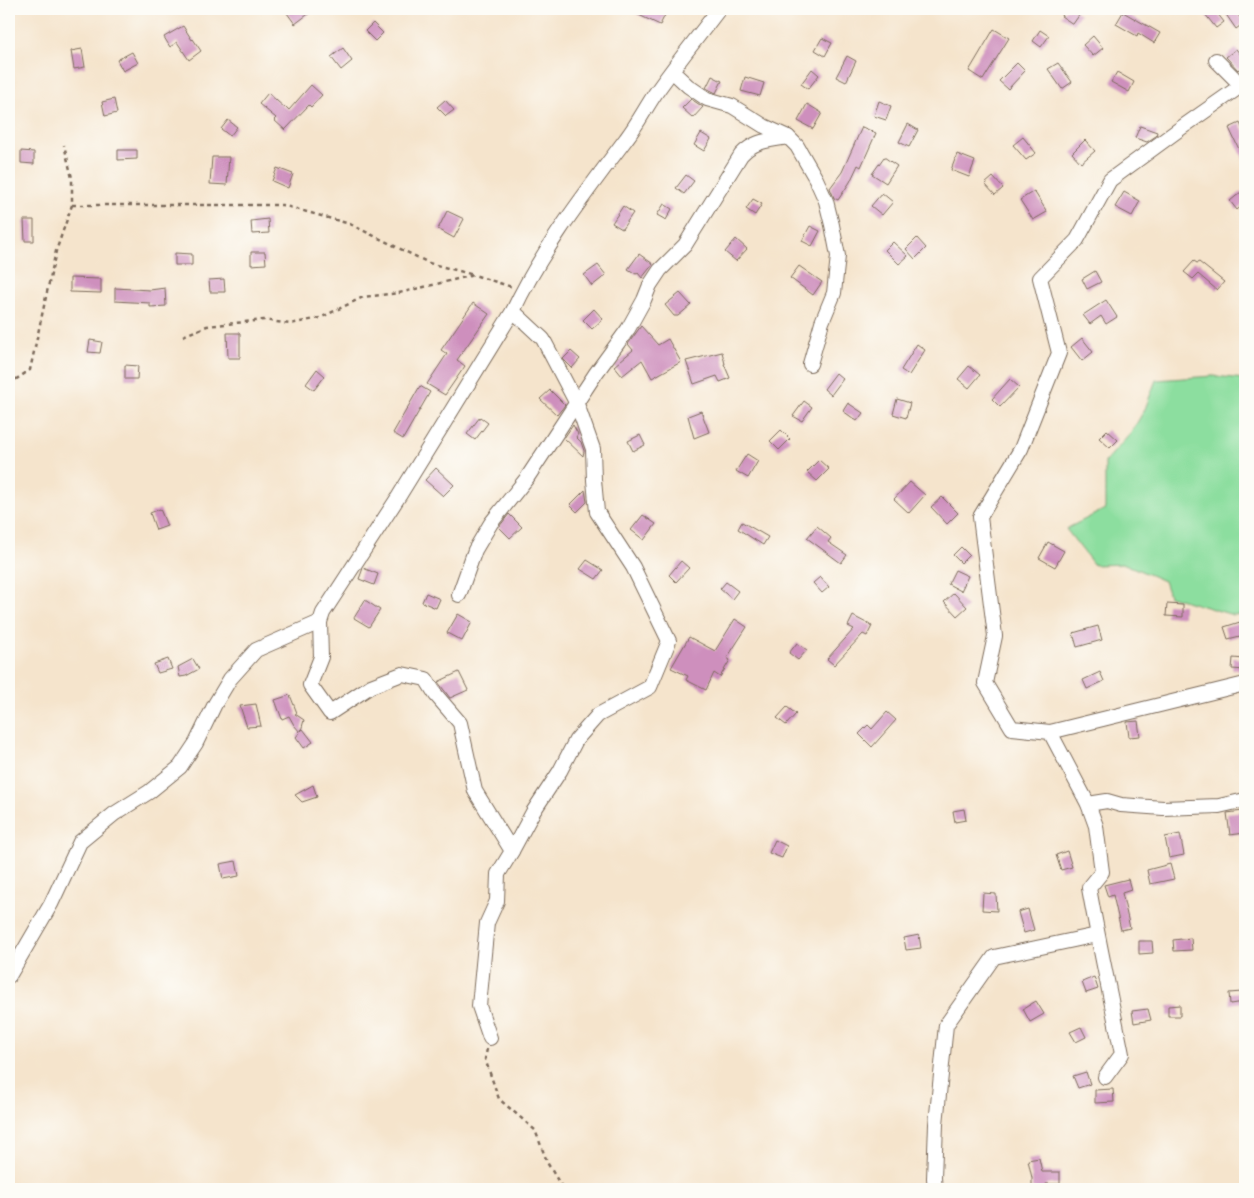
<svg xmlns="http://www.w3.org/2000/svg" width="1254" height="1198" viewBox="0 0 1254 1198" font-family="'Comic Neue',sans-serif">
  <rect width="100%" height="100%" fill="#fdfcf7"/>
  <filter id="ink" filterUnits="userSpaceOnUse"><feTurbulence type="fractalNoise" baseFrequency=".02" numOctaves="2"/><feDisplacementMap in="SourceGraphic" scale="10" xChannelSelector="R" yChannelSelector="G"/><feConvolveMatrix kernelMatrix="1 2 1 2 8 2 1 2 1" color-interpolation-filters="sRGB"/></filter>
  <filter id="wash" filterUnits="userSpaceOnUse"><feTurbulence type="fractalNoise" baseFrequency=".0096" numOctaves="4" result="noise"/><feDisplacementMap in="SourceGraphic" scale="20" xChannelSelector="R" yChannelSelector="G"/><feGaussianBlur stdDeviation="1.12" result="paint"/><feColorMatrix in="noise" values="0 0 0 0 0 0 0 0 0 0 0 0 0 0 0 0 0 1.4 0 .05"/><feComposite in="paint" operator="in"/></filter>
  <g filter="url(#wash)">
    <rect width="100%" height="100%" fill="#f5e4cc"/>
    <!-- green -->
    <path fill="#8cde9f" stroke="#64845e" d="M1213 376 1245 379V614L1233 615 1169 596 1164 581 1125 564 1094 565 1066 529 1105 509V462L1131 433 1145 409 1156 380Z"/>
    <g id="blocks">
      <!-- building -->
      <g fill="#ce8fbd">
        <path d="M292 9H315L295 24 287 13Z"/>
        <path d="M626 9H668L660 25Z"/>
        <path d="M1066 9H1072L1080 14 1073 24 1061 16Z"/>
        <path d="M1201 9H1214L1224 22 1216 28Z"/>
        <path d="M1233 9H1234L1244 23 1236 29 1225 13Z"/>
        <path d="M1123 12 1160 33 1154 43 1138 33 1137 36 1116 24Z"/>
        <path d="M373 23 383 33 375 41 365 31Z"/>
        <path d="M183 26 192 40 193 39 201 51 189 60 177 42 170 47 164 37Z"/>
        <path d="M994 29 1009 38 983 80 969 71Z"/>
        <path d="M1040 30 1049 36 1041 47 1033 41Z"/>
        <path d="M1093 36 1103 48 1093 56 1083 45Z"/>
        <path d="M822 38 832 43 825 56 815 50Z"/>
        <path d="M343 48 352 61 341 70 331 57Z"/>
        <path d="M82 49 85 67 74 69 71 51Z"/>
        <path d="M1236 49 1245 60V64L1238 70 1226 57Z"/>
        <path d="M132 52 138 63 123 71 117 60Z"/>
        <path d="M847 56 856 61 846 82 836 77Z"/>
        <path d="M1017 63 1025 71 1008 89 999 81Z"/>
        <path d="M1058 63 1072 82 1062 89 1048 69Z"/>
        <path d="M812 69 819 75 808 89 801 84Z"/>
        <path d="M1117 72 1134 82 1129 92 1111 82Z"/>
        <path d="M712 76 722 81 716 93 706 88Z"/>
        <path d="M745 77 764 83 760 96 741 91Z"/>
        <path d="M311 85 322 95 311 107 309 105 285 130 274 120 276 118 259 104 268 93 285 108 286 107 289 110Z"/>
        <path d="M114 99 117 113 105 116 102 102Z"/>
        <path d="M691 99 703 107 693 118 682 108Z"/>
        <path d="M445 100 454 110 446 116 437 107Z"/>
        <path d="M879 101 891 106 886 120 874 116Z"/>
        <path d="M807 104 822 113 813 129 798 121Z"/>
        <path d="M228 120 237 127 230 136 221 129Z"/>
        <path d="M1240 123 1245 134V162L1229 128Z"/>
        <path d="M908 124 918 130 909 147 899 142Z"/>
        <path d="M1140 126 1157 132 1156 136 1147 142 1135 138Z"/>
        <path d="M862 127 876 133 861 167 858 165 850 182 838 200 834 198 830 188 842 172Z"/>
        <path d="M701 133 711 139 704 151 694 145Z"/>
        <path d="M1023 137 1036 153 1026 160 1013 145Z"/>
        <path d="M1085 140 1095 151 1081 163 1072 153Z"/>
        <path d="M118 150H137V159L118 160Z"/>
        <path d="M21 151 34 152V164L21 163Z"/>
        <path d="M957 154 975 161 969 177 951 170Z"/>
        <path d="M212 157H229L227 185 210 184Z"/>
        <path d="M884 157 897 166 886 183 872 174Z"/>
        <path d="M277 168 293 174 288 188 272 181Z"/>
        <path d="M686 175 694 181 684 194 676 188Z"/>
        <path d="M993 177 1003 188 995 195 985 184Z"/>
        <path d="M1034 191 1047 212 1033 220 1020 200Z"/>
        <path d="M1124 192 1140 201 1132 216 1115 207Z"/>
        <path d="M1241 192 1245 198V203L1237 210 1230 201Z"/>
        <path d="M882 193 893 202 882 215 871 206Z"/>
        <path d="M753 199 762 204 755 215 746 209Z"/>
        <path d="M664 204 672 209 666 220 657 215Z"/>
        <path d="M623 206 633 213 622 229 612 223Z"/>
        <path d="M447 211 464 219 454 238 438 229Z"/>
        <path d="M268 219 269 233 252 234 251 221Z"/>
        <path d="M24 220H34V241H25Z"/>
        <path d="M810 226 820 231 812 246 802 241Z"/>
        <path d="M917 238 926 248 915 259 906 249Z"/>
        <path d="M736 239 747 249 736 261 725 252Z"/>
        <path d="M893 242 908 256 899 264 885 250Z"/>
        <path d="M251 252H265L266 264 251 265Z"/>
        <path d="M175 253 192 254V265H175Z"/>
        <path d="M639 254 653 264 642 278 638 273 636 274 628 269Z"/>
        <path d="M1194 261 1197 263 1199 262 1224 282 1217 290 1198 274 1193 279 1184 272Z"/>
        <path d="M598 265 606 275 592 286 584 275Z"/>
        <path d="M799 266 822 282 813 295 790 278Z"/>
        <path d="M1095 271 1101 282 1087 289 1082 279Z"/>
        <path d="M70 278 101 279V293L70 292Z"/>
        <path d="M224 279 225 292H210L209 280Z"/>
        <path d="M115 288 150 290 165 288 166 306 150 307V303L115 301Z"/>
        <path d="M680 293 691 305 678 316H674L665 305Z"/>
        <path d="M1106 300 1117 317 1106 324 1101 316 1090 324 1083 315Z"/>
        <path d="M473 303 489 314 457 360 465 366 445 395 427 384 447 354 441 350Z"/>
        <path d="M594 309 603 319 592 329 583 320Z"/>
        <path d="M641 326 658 345 668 339 681 362 652 378 642 360 622 376 614 366 633 350 628 344Z"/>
        <path d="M227 333H240V358H228Z"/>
        <path d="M1082 338 1093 352 1082 361 1071 347Z"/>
        <path d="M90 340 102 342 100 353 88 352Z"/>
        <path d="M917 344 925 350 909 375 901 370Z"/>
        <path d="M571 351 580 359 572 368 563 359Z"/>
        <path d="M722 352 725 364H724L730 378 720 382 717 376 694 384 686 361Z"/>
        <path d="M125 365 138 366 137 379H125Z"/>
        <path d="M969 366 980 375 969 388 958 379Z"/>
        <path d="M317 369 325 376 314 390 306 384Z"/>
        <path d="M836 373 843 379 831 395 824 389Z"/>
        <path d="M1010 379 1019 387 1000 407 992 399Z"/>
        <path d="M420 386 430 392 403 439 393 433Z"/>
        <path d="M550 390 565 405 557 415 540 399Z"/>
        <path d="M897 399 910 403 906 418 893 414Z"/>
        <path d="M804 401 812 407 802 421 793 416Z"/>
        <path d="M848 403 863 413 857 421 843 411Z"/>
        <path d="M701 411 709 432 694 438 688 416Z"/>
        <path d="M480 417 488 423 475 440 467 434Z"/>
        <path d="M573 425 578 434 576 437 581 442 584 451 583 456 564 438Z"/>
        <path d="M781 430 790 439 779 450 770 441Z"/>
        <path d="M1107 430 1118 440 1110 448 1099 438Z"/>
        <path d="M640 435 645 445 633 451 628 441Z"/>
        <path d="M747 454 758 461 748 478 736 471Z"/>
        <path d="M819 460 829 469 817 481 807 472Z"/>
        <path d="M436 468 454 485 443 496 425 480Z"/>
        <path d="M910 482 925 495 909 513 894 499Z"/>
        <path d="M585 490 587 502 577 512 570 505Z"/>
        <path d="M942 497 958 513 947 524 931 507Z"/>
        <path d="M160 509 167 526 156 530 150 513Z"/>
        <path d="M509 514 522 527 510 538 499 527Z"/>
        <path d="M643 515 656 524 644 540 631 530Z"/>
        <path d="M742 522 768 537 763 545 738 529Z"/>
        <path d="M817 526 831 538 828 542 847 555 841 563 807 538Z"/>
        <path d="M1048 542 1064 551 1055 567 1039 558Z"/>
        <path d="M961 547 969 555 961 563 953 555Z"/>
        <path d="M587 560 603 570 596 579 580 569Z"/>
        <path d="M681 561 689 568 676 582 669 575Z"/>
        <path d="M363 568 378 574 374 585 359 579Z"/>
        <path d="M955 570 968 576 961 591 948 584Z"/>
        <path d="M820 577 829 587 822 593 813 583Z"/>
        <path d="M726 582 738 591 732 599 720 589Z"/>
        <path d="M426 593 440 599 436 608 422 602Z"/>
        <path d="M954 593 967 607 957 616 944 602Z"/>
        <path d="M365 600 380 610 369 627 354 618Z"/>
        <path d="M1167 604 1183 605V617L1166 616Z"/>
        <path d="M458 614 472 622 462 641 447 633Z"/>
        <path d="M853 616 872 626 867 636 863 634 834 665 827 659 854 629 848 626Z"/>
        <path d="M735 619 747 627 727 658 730 660 720 677 714 673 706 690 686 680 688 676 671 668 689 637 715 651Z"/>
        <path d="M1240 622 1244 635 1228 639 1224 627Z"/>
        <path d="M1098 626 1102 640 1077 647 1073 633Z"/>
        <path d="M797 643 807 650 798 660 789 653Z"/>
        <path d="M1233 658 1245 659V670L1232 669Z"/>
        <path d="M168 659 172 669 158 673 154 664Z"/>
        <path d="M193 659 199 669 186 676 180 677 178 667Z"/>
        <path d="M459 672 468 690 450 698 438 682Z"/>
        <path d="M1100 672 1104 681 1087 689 1083 680Z"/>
        <path d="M290 695 297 713 295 714 304 720 301 731 303 729 313 742 304 748 296 737 300 732 294 725 289 716 282 719 275 700Z"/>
        <path d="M256 704 261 726 247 727 240 706Z"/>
        <path d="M787 707 796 714 786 725 777 718Z"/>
        <path d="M887 712 896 720 872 747 859 734 868 725 872 729Z"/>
        <path d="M1138 721 1140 736 1129 737 1127 722Z"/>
        <path d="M313 785 317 797 302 802 295 795Z"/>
        <path d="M964 809 966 820 955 822 953 811Z"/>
        <path d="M1243 811 1245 833 1230 835 1227 813Z"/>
        <path d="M1180 834 1184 855 1169 858 1165 837Z"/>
        <path d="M775 840 787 846 782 858 769 853Z"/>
        <path d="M1067 851 1072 867 1061 870 1056 855Z"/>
        <path d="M236 861 239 876 223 879 220 864Z"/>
        <path d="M1170 864 1174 879 1150 884 1147 870Z"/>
        <path d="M1128 879 1131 890 1122 893 1130 928 1121 930 1113 895 1108 897 1104 885Z"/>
        <path d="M983 893 996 894 997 911 982 910Z"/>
        <path d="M1028 909 1034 930 1024 933 1018 912Z"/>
        <path d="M919 935 921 948 906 950 904 938Z"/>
        <path d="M1191 938 1192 950 1174 951 1173 940Z"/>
        <path d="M1139 941H1152L1153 953 1139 954Z"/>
        <path d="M1094 977 1098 989 1086 993 1082 982Z"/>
        <path d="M1242 992 1243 1002 1230 1004 1229 993Z"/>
        <path d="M1036 1001 1044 1014 1030 1022 1023 1009Z"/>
        <path d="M1180 1005V1016H1168V1006Z"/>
        <path d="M1148 1009 1151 1020 1134 1023 1132 1011Z"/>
        <path d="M1081 1027 1086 1037 1076 1042 1070 1032Z"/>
        <path d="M1086 1072 1090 1084 1078 1088 1073 1076Z"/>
        <path d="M1113 1089 1114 1102 1095 1103V1090Z"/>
        <path d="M1039 1158 1042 1172H1060V1184H1046V1189H1032V1178L1028 1160Z"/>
      </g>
    </g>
  </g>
  <g filter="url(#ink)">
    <use href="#blocks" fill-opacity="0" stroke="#7c6b5b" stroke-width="1"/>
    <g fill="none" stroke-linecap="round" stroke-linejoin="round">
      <defs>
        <g id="minor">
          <path d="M1216 60 1241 85"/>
          <path d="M673 72 688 86 707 99 732 106 764 126 788 137 797 146 816 179 826 201 832 225 838 256 834 293 822 322 810 364"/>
          <path d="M459 595 475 550 491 523 527 478 596 373 628 329 644 300 650 285 660 270 685 245 741 155C755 140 768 141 788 137"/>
          <path d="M320 622 321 657 310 685 330 713 371 686 402 674 426 679 436 695 460 723 475 791 512 851 498 874 497 901 487 923 479 1006 490 1038"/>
          <path d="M1050 732 1245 684"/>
          <path d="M1088 804 1107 801 1121 805 1163 808 1219 806 1245 800"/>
          <path d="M512 851 533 812 560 771 576 740 598 715 650 687 669 641 633 567 597 512 594 480 593 449 577 404 543 339 513 311"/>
          <path d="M9 976 51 904 80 842 114 814 149 792 180 767 196 743 215 704 230 679 256 650 320 622 323 613 399 496 513 311C542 249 585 194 626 139 637 125 645 109 655 94 675 65 698 37 719 9"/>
          <path d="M1105 1077 1122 1054C1111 999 1099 944 1089 888L1102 872 1096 826 1088 804 1050 732 1012 728 985 683 995 636 980 517 1021 449 1059 353 1040 278 1077 240 1110 180 1181 128 1245 83"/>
          <path d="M935 1189 934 1178 936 1124 946 1025 994 957 1097 935"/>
        </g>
      </defs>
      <!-- minor casing -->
      <use href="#minor" stroke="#7c6b5b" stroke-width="16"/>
      <!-- path -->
      <g stroke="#7c6b5b" stroke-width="2.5" stroke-dasharray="4 4" stroke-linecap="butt">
        <path d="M72 205H282L350 224 429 263 474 275"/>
        <path d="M183 336 207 326 264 320 290 324 320 318 363 297 399 293 474 275 512 287"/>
        <path d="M9 384 30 370 56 251 72 205V178L64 145"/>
        <path d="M487 1049 485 1059 499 1099 535 1130 548 1164 563 1189"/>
      </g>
      <!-- minor -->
      <use href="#minor" stroke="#fff" stroke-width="14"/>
    </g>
  </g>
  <!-- margin -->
  <rect width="1254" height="1198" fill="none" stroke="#fdfcf7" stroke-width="30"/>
</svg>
